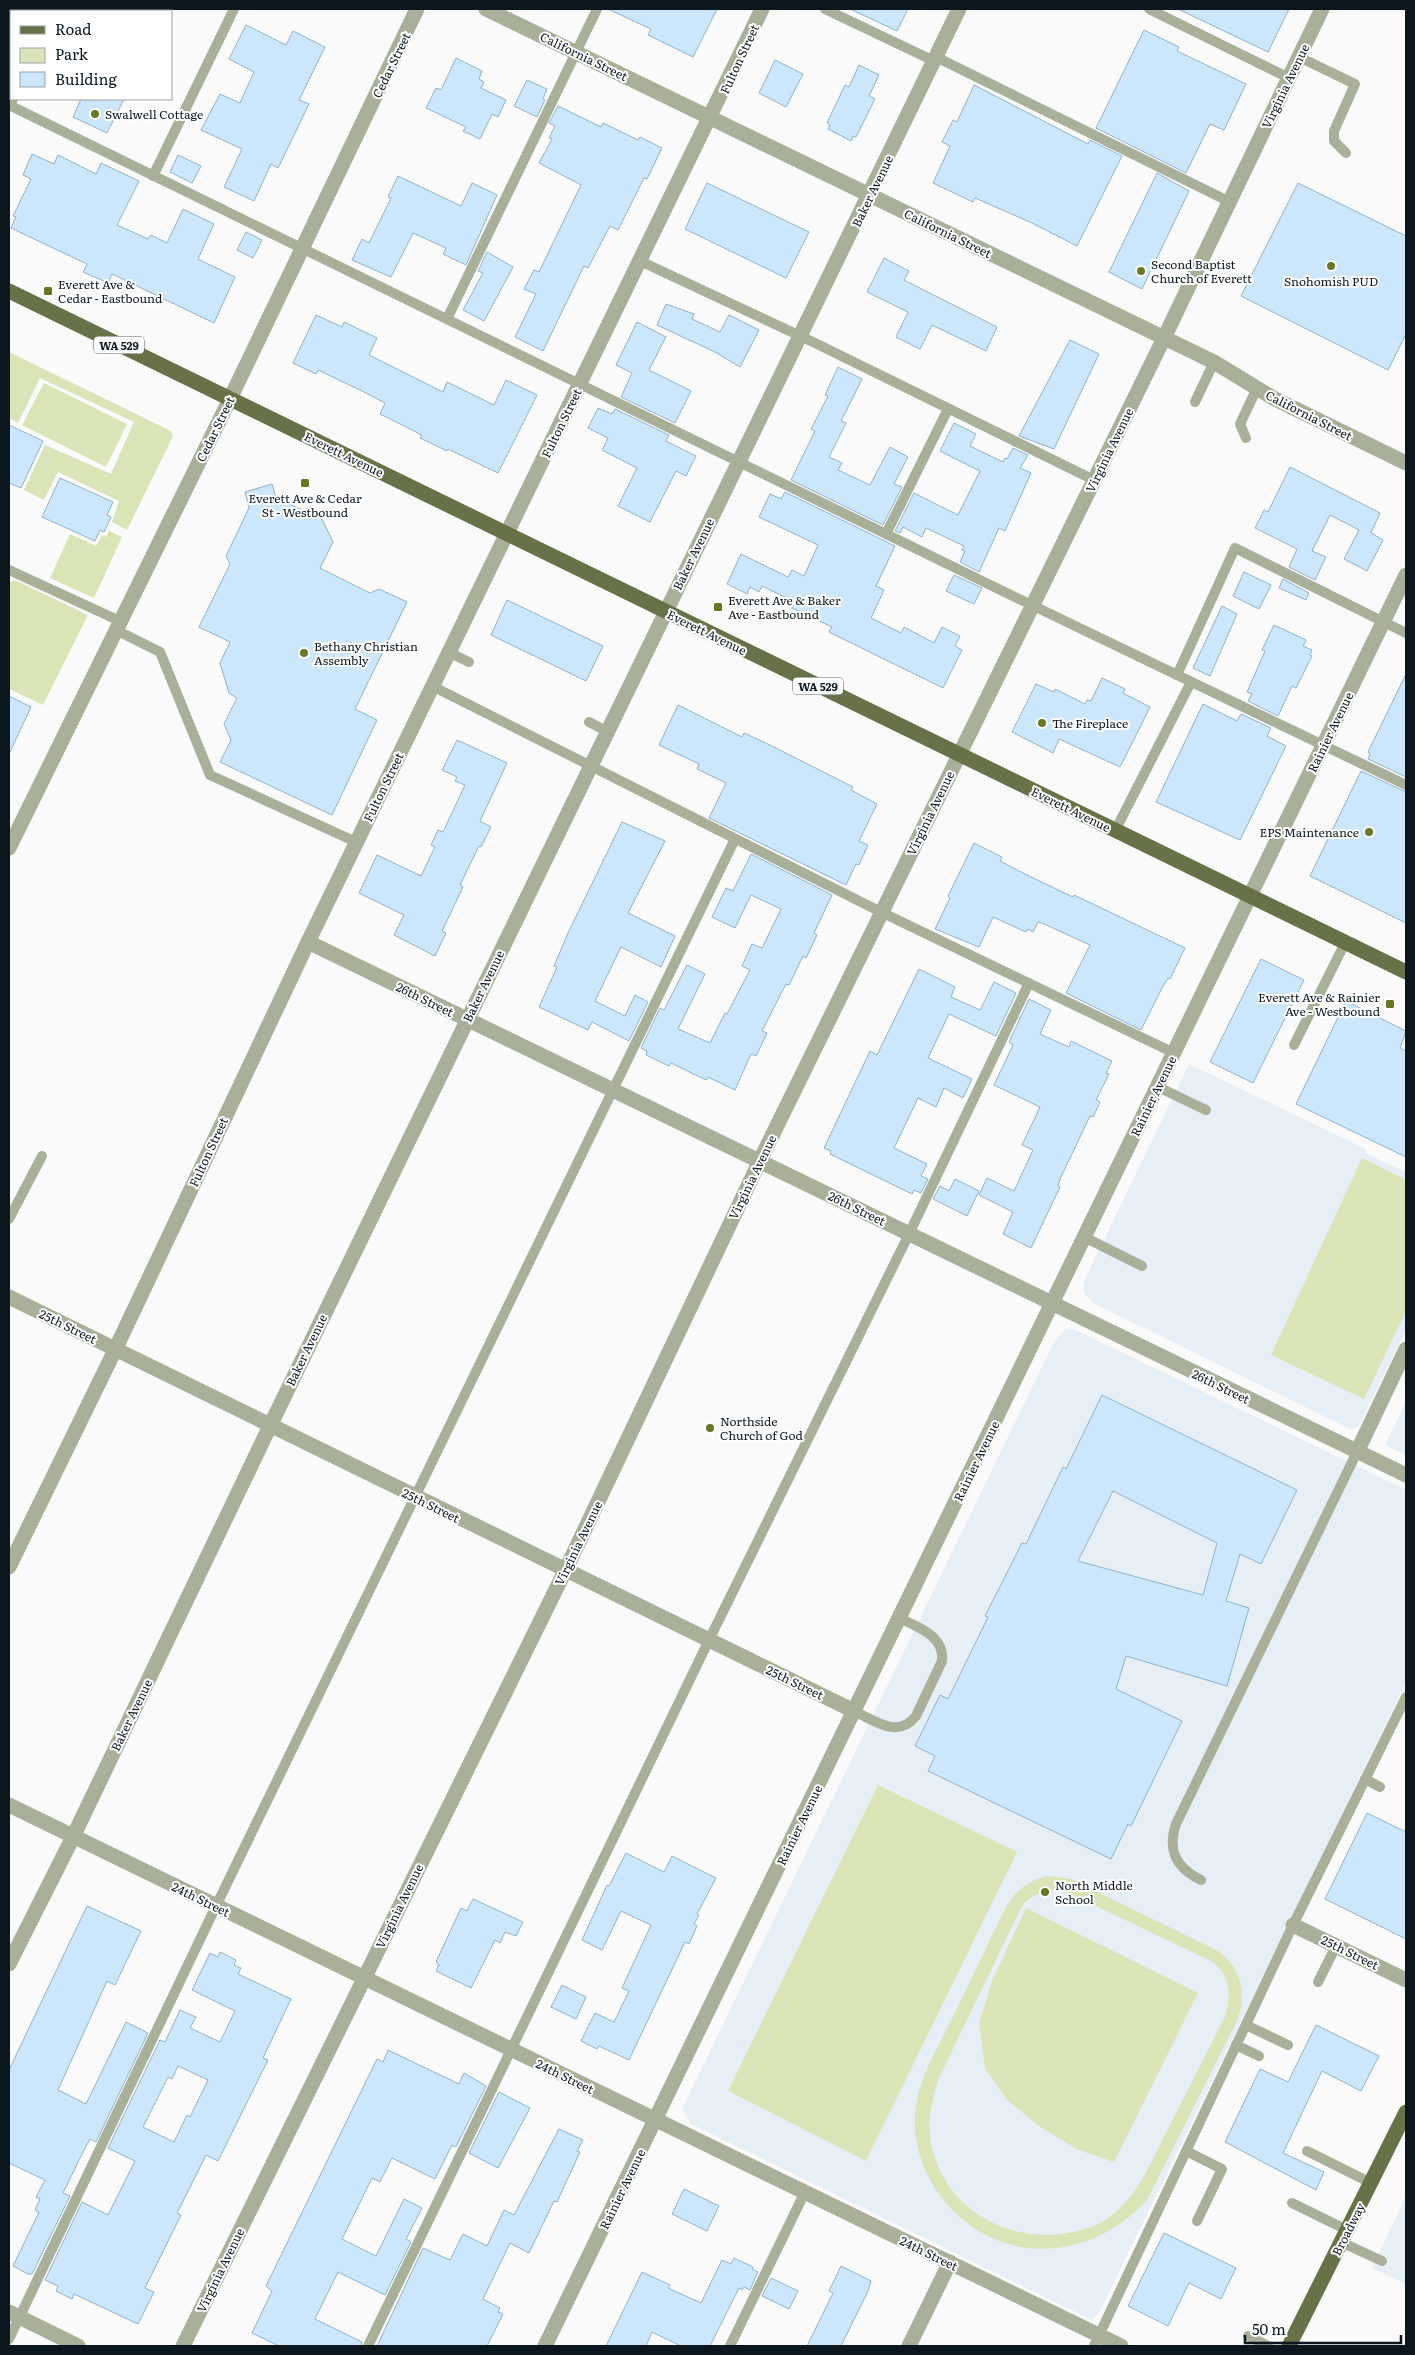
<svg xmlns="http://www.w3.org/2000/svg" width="1415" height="2355" viewBox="0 0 1415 2355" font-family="Literata,serif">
  <rect width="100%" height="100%" fill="#fafafa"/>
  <!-- built -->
  <g fill="#e6eff5">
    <path d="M1189 1064 1366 1149 1365 1153 1406 1172V1329L1359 1426 1352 1430 1093 1303 1084 1293V1281Z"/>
    <path d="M1074 1329 1406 1490V1682L1099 2313 1092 2320 691 2124 682 2109 1054 1342 1065 1330Z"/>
    <path d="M1406 1402V1455L1385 1445Z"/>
    <path d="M1406 2196V2284L1372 2268Z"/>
  </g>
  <!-- green -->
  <g fill="#d9e4b7" fill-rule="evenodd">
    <path d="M9 352 171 431 173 436 127 530 112 522 119 501 58 472 44 500 24 490 45 445 111 474 134 422 40 378 18 423 9 418Z"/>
    <path d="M44 383 127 424 106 467 22 425Z"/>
    <path d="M109 531 122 537 94 598 50 578 70 534 96 546 102 535 106 537Z"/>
    <path d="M15 580 88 615 43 705 9 689V583Z"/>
    <path d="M1362 1158 1406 1180V1311L1364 1399 1271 1355Z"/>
    <path d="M878 1785 1017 1852 866 2161 728 2091Z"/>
    <path d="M1048 1876 1071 1879 1218 1951C1242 1968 1246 1992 1238 2019L1147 2200C1088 2265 992 2267 939 2194 923 2172 913 2142 915 2115 917 2081 936 2051 951 2021 970 1982 988 1943 1007 1905 1018 1889 1029 1880 1048 1876ZM1054 1890 1073 1895 1213 1962C1231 1977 1231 1996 1225 2017L1144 2176C1133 2195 1115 2218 1094 2226 1025 2252 946 2219 931 2143 927 2122 932 2100 938 2080L1021 1908C1029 1896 1040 1892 1054 1890Z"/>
    <path d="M1026 1908 1198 1993 1114 2162 1076 2149 1039 2126 1007 2100 985 2068 979 2023 992 1981Z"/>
  </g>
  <!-- building -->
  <g fill="#cce7fb" stroke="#90b1c9" fill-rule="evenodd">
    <path d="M608 9H717L693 57 648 35 651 29Z"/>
    <path d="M850 9H908L897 31Z"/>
    <path d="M1178 9H1289L1268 52Z"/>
    <path d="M246 25 286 45 293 31 325 47 299 100 309 104 278 168 271 164 254 201 224 187 242 149 201 130 220 94 240 103 254 72 229 59Z"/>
    <path d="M1144 30 1179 47 1177 51 1246 84 1224 130 1210 124 1186 173 1096 128Z"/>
    <path d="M456 58 482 71 479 79 484 82 481 88 506 100 498 117 492 114 480 139 463 131 466 127 426 108 436 88 441 90Z"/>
    <path d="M775 60 803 74 786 107 759 93Z"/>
    <path d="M859 65 879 75 869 96 875 99 856 137 853 136 851 141 828 129 830 125 827 123 845 85 849 87Z"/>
    <path d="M527 80 547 89 543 99 545 100 537 117 514 106Z"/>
    <path d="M974 85 1088 144 1090 140 1122 156 1077 246 1032 223 975 198 973 202 933 183 950 146 942 142 953 120 957 122Z"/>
    <path d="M81 99H124L107 133 73 117Z"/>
    <path d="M558 106 601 127 603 123 638 140 640 137 662 148 647 179 644 178 618 230 610 226 588 268 584 266 543 351 515 337 536 294 524 289 534 270 539 272 581 185 539 163 552 139 549 138 555 126 549 123Z"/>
    <path d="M32 154 54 164 58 155 96 174 101 163 139 181 117 225 148 239 151 235 167 243 183 209 214 224 198 259 235 277 214 323 112 274 108 283 83 272 87 264 11 228 16 217 13 216 31 179 23 175Z"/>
    <path d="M178 155 201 166 192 183 170 172Z"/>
    <path d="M1157 173 1189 191 1142 289 1109 272Z"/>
    <path d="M398 176 461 206 472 183 497 195 466 265 443 254 446 248 413 233 391 277 352 260 362 239 369 243 391 198 388 197Z"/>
    <path d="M707 183 809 232 786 278 685 229Z"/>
    <path d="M1298 183 1406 236V334L1388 370 1241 296Z"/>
    <path d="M246 232 262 240 253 258 237 250Z"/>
    <path d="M487 252 513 267 484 321 463 310 483 273 478 271Z"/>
    <path d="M884 258 909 271 904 280 997 327 986 351 932 325 920 349 896 337 908 312 867 292Z"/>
    <path d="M666 304 694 314 692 319 720 332 729 315 759 330 740 367 715 352 657 325Z"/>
    <path d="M316 315 342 327 344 322 377 338 369 355 443 392 447 382 494 405 506 380 537 395 498 473 448 449 447 451 420 438 422 435 380 414 385 403 362 391 318 370 316 374 293 363Z"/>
    <path d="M637 322 666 337 649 370 691 391 675 423 621 397 632 373 616 365Z"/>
    <path d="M1070 340 1099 354 1054 449 1019 436Z"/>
    <path d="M838 367 862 379 841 421 846 423 829 457 842 463 838 470 870 485 890 447 908 457 894 484 902 487 883 525 791 480 815 431 811 429 828 396 825 395Z"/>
    <path d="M598 408 612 414 615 409 669 435 666 441 696 456 686 476 676 471 650 522 618 506 637 468 602 450 608 438 588 428Z"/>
    <path d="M954 423 976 434 970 446 1003 462 1005 458 1007 459 1013 448 1028 455 1020 468 1031 473 1005 531 999 528 979 572 960 562 965 551 962 550 964 546 926 528 922 537 903 527 900 533 895 531 914 493 958 515 980 471 940 451Z"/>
    <path d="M9 425 43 441 21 488 9 483Z"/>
    <path d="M1290 467 1380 513 1371 533 1383 540 1367 571 1344 559 1359 530 1330 515 1312 551 1326 557 1315 580 1289 567 1297 549 1255 528 1264 510 1268 512Z"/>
    <path d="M60 478 113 502 107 515 111 517 104 532 100 530 95 541 42 517Z"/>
    <path d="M272 484 276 498 322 519 333 542 320 568 370 593 379 589 407 602 355 709 377 720 332 815 220 762 231 740 224 724 237 698 229 693 220 663 230 642 199 627 230 564 226 556 249 508 245 492Z"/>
    <path d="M785 492 895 546 876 586 884 590 871 618 901 633 904 627 934 643 942 627 960 636 955 646 962 650 943 688 829 632 832 627 792 608 795 602 762 586 759 592 750 587 747 594 727 584 741 554 788 577 792 570 804 576 818 545 759 517 770 494 781 499Z"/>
    <path d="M1244 572 1271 585 1259 609 1233 596Z"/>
    <path d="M954 575 982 588 974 604 946 591Z"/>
    <path d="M1283 579 1309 593 1306 600 1279 588Z"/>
    <path d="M507 600 603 646 586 681 491 635Z"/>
    <path d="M1222 606 1237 614 1210 676 1193 668Z"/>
    <path d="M1274 625 1306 640 1303 646 1312 650 1310 655 1312 656 1296 688 1292 686 1278 716 1248 701 1252 694 1247 692 1265 651 1262 650Z"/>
    <path d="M1406 674V777L1368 759 1370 754 1368 752Z"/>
    <path d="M1102 678 1125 689 1123 693 1150 707 1120 767 1059 739 1053 753 1012 732 1036 684 1054 692 1055 689 1085 704 1087 700 1091 701Z"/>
    <path d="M9 696 31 707 9 754Z"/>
    <path d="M1203 704 1237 721 1241 714 1271 728 1267 736 1286 746 1240 840 1156 802Z"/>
    <path d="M678 705 742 737 744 733 770 745 853 787 851 790 877 804 859 841 868 845 859 865 856 864 846 885 709 818 726 783 697 769 699 764 659 745Z"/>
    <path d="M457 740 507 763 480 821 491 827 481 847 479 846 460 885 463 887 442 931 446 933 435 956 394 935 404 915 359 893 377 855 421 876 435 847 431 845 438 830 443 832 465 785 455 781 457 777 442 770Z"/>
    <path d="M1361 771 1406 792V923L1310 876Z"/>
    <path d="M622 822 665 841 628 913 675 936 661 967 621 947 595 1001 625 1016 635 995 648 1002 629 1041 592 1022 588 1030 539 1007 557 967 554 966 568 933Z"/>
    <path d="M974 843 1002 857 1000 861 1027 875 1073 897 1074 895 1185 948 1170 979 1168 978 1162 988 1141 1030 1066 993 1090 945 1042 923 1038 922 1033 932 1028 929 1026 932 993 917 979 947 935 929 950 898 948 896Z"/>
    <path d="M751 854 832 895 814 933 817 935 806 958 803 956 789 985 786 984 762 1031 767 1033 756 1056 751 1054 735 1090 708 1077 706 1080 671 1063 669 1066 646 1055 647 1051 641 1048 660 1008 664 1010 687 965 705 974 678 1029 710 1043 725 1013 727 1014 750 970 742 966 752 944 762 948 781 909 751 895 735 928 712 917 726 888 733 891Z"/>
    <path d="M1261 959 1304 980 1253 1083 1210 1062Z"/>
    <path d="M919 969 955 987 951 997 980 1010 994 982 1016 993 996 1036 949 1014 928 1058 972 1079 963 1098 944 1088 936 1107 918 1098 894 1148 927 1164 921 1176 928 1179 921 1193 914 1190 912 1194 830 1154 831 1151 824 1148 870 1051 877 1055Z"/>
    <path d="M1029 999 1051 1010 1040 1034 1069 1047 1071 1041 1112 1061 1106 1073 1109 1074 1096 1100 1100 1102 1093 1117 1090 1116 1060 1179 1058 1186 1060 1187 1031 1248 1003 1234 1013 1212 979 1195 987 1178 1014 1191 1033 1150 1022 1145 1040 1107 994 1085 1013 1045 1009 1042Z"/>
    <path d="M1346 1001 1406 1031 1400 1048 1406 1051V1157L1296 1104Z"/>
    <path d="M955 1179 979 1191 967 1216 933 1199 940 1186 949 1191Z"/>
    <path d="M1102 1395 1297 1490 1261 1564 1240 1554 1226 1601 1249 1608 1227 1686 1126 1656 1116 1689 1182 1721 1131 1826 1128 1824 1111 1859 928 1771 935 1756 915 1746 940 1695 948 1699 988 1617 985 1616 1022 1543 1026 1544 1063 1467 1066 1469ZM1113 1491 1217 1543 1203 1595 1078 1561Z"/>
    <path d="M1367 1813 1406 1832V1939L1325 1899Z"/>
    <path d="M626 1853 664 1872 672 1856 716 1878 697 1914 699 1915 694 1924 697 1926 689 1944 685 1942 629 2060 599 2046 597 2049 581 2041 595 2013 614 2022 629 1991 622 1988 651 1925 621 1911 602 1950 582 1940 607 1885 609 1886Z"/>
    <path d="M473 1899 523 1922 516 1936 505 1932 500 1943 495 1940 471 1988 436 1971 439 1964 436 1962 461 1908 467 1911Z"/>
    <path d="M87 1906 141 1931 115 1985 107 1981 58 2090 86 2104 126 2022 148 2033 96 2142 90 2139 84 2150 63 2193 70 2196 32 2274H28L13 2266 39 2212 35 2210 40 2199 36 2197 45 2180 9 2163V2070Z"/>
    <path d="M220 1952 236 1960 234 1965 241 1968 238 1974 291 1999 263 2058 268 2060 218 2161 206 2155 177 2213 181 2215 145 2288 154 2292 138 2324 74 2294 72 2299 56 2291 58 2286 45 2280 82 2202 108 2215 135 2161 108 2148 160 2040 165 2042 180 2010 196 2017 190 2028 220 2042 235 2011 192 1990 210 1953 218 1957ZM178 2066 208 2080 190 2117 187 2115 174 2142 143 2127 168 2077 172 2079Z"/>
    <path d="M562 1985 586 1997 576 2019 551 2007Z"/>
    <path d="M1316 2025 1379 2056 1361 2091 1322 2071 1283 2153 1324 2172 1316 2190 1225 2142 1260 2069 1288 2082Z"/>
    <path d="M388 2050 459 2084 464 2073 486 2086 456 2147 452 2145 435 2179 392 2158 380 2182 372 2178 342 2239 376 2256 404 2199 422 2208 406 2239 411 2242 385 2295 338 2272 315 2319 362 2342 361 2346H279L252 2333 272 2291 266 2286 377 2059 383 2062Z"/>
    <path d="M499 2092 530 2108 498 2168 469 2153Z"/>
    <path d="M559 2129 583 2140 577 2151 580 2152 557 2202 554 2201 529 2253 510 2243 483 2299 500 2308 498 2312 503 2314 487 2346H377L423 2248 450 2260 463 2234 487 2246 504 2210 514 2215Z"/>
    <path d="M684 2189 719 2206 707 2231 672 2214Z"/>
    <path d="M1164 2233 1236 2268 1221 2299 1189 2283 1168 2326 1128 2306Z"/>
    <path d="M734 2258 753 2267 752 2269 758 2272 750 2290 744 2287 742 2290 739 2288 710 2346H681L652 2332 646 2346H606L642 2272 670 2285 668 2288 701 2303 722 2260 731 2264Z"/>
    <path d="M841 2266 871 2281 868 2291 841 2346H807L833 2293 829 2291Z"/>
    <path d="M771 2278 798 2291 789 2309 762 2296Z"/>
  </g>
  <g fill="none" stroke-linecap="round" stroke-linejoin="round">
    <!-- service -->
    <g stroke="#a9b099" stroke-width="10">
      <path d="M825 9 934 61"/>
      <path d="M1149 9 1289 78"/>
      <path d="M936 57 1230 202"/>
      <path d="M1299 57 1355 84 1334 131V141L1346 153"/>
      <path d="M9 105 1017 598 1406 785"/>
      <path d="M153 176 234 9"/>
      <path d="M640 261 813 342 1094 480"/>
      <path d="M447 319 597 9"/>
      <path d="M1195 402 1214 362"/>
      <path d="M1246 438 1240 424 1257 388"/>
      <path d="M886 534 948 409"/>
      <path d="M9 570 122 622"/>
      <path d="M118 631 160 652 210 775 356 842"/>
      <path d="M448 652 469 662"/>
      <path d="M1177 675 1235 548 1406 633"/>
      <path d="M432 686 881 912 1174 1053"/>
      <path d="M589 722 608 732"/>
      <path d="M1115 831 1191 682"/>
      <path d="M1294 1045 1345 943"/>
      <path d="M1158 1087 1206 1110"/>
      <path d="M9 1219 42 1156"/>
      <path d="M1084 1237 1142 1266"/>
      <path d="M854 1711C875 1721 898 1739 916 1716L942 1661C945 1636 918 1627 899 1618"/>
      <path d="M1365 1779 1380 1787"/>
      <path d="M1201 1880C1176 1868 1167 1851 1176 1824L1357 1452"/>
      <path d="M1318 1982 1336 1946"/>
      <path d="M1246 2025 1288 2045"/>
      <path d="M1236 2045 1259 2056"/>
      <path d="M1186 2151 1222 2169 1197 2221"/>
      <path d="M1307 2151 1371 2183"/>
      <path d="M1292 2203 1347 2230"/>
      <path d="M1341 2242 1382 2261"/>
      <path d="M1248 2336 1268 2346"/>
      <path d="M9 2339 216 1906 735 839"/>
      <path d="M368 2346 709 1640 909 1234 1029 983"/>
      <path d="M730 2346 805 2192"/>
      <path d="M1094 2346 1293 1925 1406 1697"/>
    </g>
    <!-- minor -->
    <g stroke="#a9b099" stroke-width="15">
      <path d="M9 848 230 399"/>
      <path d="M308 942 1406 1475"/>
      <path d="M9 1297 854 1711"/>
      <path d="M1357 1452 1406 1349"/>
      <path d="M9 1567 115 1350 308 942 762 9"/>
      <path d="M9 1805 1121 2346"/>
      <path d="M1293 1925 1406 1980"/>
      <path d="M9 1964 73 1837 270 1426 959 9"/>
      <path d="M183 2346 566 1569 767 1146 1164 338 1322 9"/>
      <path d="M545 2346 1406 575"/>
    </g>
    <!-- tertiary -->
    <g stroke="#a9b099" stroke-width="15">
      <path d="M486 9 1214 362 1275 399 1406 463"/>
      <path d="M52 11 53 9"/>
      <path d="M9 102 11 97"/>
      <path d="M230 399 417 9"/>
      <path d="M9 2312 78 2346"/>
      <path d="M909 2346 950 2262"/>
    </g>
    <!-- primary -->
    <g stroke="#687249" stroke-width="15">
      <path d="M9 291 1406 972"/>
      <path d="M1289 2346 1406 2112"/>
    </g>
  </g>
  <!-- markers -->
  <g fill="#677724" stroke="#fff" stroke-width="2">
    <circle cx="95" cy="114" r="5"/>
    <circle cx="1331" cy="266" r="5"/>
    <circle cx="1141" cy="271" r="5"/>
    <rect x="43" y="286" width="10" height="10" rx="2.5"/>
    <rect x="300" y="478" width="10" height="10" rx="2.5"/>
    <rect x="713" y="602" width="10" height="10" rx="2.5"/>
    <circle cx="304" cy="653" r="5"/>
    <circle cx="1042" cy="723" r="5"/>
    <circle cx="1369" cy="832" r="5"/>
    <rect x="1385" y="999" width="10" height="10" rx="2.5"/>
    <circle cx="710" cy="1428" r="5"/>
    <circle cx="1045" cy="1892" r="5"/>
  </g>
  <g text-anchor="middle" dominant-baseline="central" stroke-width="4" stroke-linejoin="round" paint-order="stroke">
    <!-- shield labels -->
    <g fill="#fff" stroke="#545d62" stroke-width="1">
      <rect x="94" y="336.5" width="50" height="17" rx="4"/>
      <rect x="793" y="677.5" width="50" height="17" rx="4"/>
    </g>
    <g font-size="11" font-weight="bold" fill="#0a171f">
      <text x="119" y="345">WA 529</text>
      <text x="818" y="686">WA 529</text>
    </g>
    <!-- street labels -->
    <g font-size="12" fill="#0a171f" stroke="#fff">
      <text transform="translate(584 56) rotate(26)">California Street</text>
      <text transform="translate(739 59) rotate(-65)">Fulton Street</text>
      <text transform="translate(391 65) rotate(-64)">Cedar Street</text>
      <text transform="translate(1285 86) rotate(-64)">Virginia Avenue</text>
      <text transform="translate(872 191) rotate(-64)">Baker Avenue</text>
      <text transform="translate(948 233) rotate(26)">California Street</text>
      <text transform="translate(1309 415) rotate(27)">California Street</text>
      <text transform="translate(561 423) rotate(-64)">Fulton Street</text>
      <text transform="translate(215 429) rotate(-64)">Cedar Street</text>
      <text transform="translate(1109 450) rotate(-64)">Virginia Avenue</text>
      <text transform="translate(344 454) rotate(26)">Everett Avenue</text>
      <text transform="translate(693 554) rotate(-64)">Baker Avenue</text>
      <text transform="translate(707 632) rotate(26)">Everett Avenue</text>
      <text transform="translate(1330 732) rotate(-64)">Rainier Avenue</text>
      <text transform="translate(383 787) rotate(-64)">Fulton Street</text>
      <text transform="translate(1071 809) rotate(26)">Everett Avenue</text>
      <text transform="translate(930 813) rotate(-64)">Virginia Avenue</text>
      <text transform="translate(483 986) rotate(-64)">Baker Avenue</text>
      <text transform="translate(425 999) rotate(26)">26th Street</text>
      <text transform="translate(1153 1096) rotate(-64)">Rainier Avenue</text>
      <text transform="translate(208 1152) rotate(-65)">Fulton Street</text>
      <text transform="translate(752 1177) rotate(-64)">Virginia Avenue</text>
      <text transform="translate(857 1208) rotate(26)">26th Street</text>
      <text transform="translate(68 1326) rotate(26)">25th Street</text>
      <text transform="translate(306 1350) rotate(-64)">Baker Avenue</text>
      <text transform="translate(1221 1386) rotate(26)">26th Street</text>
      <text transform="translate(976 1461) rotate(-64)">Rainier Avenue</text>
      <text transform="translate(431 1505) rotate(26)">25th Street</text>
      <text transform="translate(578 1543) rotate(-64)">Virginia Avenue</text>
      <text transform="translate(795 1682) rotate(26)">25th Street</text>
      <text transform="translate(131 1715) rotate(-64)">Baker Avenue</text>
      <text transform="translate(799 1825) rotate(-64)">Rainier Avenue</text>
      <text transform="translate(201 1899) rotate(26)">24th Street</text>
      <text transform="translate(399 1906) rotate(-64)">Virginia Avenue</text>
      <text transform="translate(1350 1952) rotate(26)">25th Street</text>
      <text transform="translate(565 2076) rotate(26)">24th Street</text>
      <text transform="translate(622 2189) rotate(-64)">Rainier Avenue</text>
      <text transform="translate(1348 2229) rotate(-63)">Broadway</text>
      <text transform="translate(929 2253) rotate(26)">24th Street</text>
      <text transform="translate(220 2270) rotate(-64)">Virginia Avenue</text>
    </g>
    <!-- poi labels -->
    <g font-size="12" fill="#0a171f" stroke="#fff" text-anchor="start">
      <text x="105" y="114">Swalwell Cottage</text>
      <text x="1151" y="264">Second Baptist<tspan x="1151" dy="14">Church of Everett</tspan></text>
      <text x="1331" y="281" text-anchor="middle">Snohomish PUD</text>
      <text x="58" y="284">Everett Ave &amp;<tspan x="58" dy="14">Cedar - Eastbound</tspan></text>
      <text x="305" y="498" text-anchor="middle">Everett Ave &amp; Cedar<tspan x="305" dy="14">St - Westbound</tspan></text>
      <text x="728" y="600">Everett Ave &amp; Baker<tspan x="728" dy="14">Ave - Eastbound</tspan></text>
      <text x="314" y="646">Bethany Christian<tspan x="314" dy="14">Assembly</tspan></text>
      <text x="1052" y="723">The Fireplace</text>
      <text x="1359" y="832" text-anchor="end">EPS Maintenance</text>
      <text x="1380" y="997" text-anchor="end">Everett Ave &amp; Rainier<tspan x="1380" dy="14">Ave - Westbound</tspan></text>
      <text x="720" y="1421">Northside<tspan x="720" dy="14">Church of God</tspan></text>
      <text x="1055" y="1885">North Middle<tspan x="1055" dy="14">School</tspan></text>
    </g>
  </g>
  <!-- border -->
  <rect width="1415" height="2355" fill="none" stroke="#0a171f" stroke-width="20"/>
  <!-- legend -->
  <rect x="10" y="10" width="162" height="90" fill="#ffffff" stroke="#9da2a5"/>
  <rect x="20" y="26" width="25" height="8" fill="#687249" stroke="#9da2a5"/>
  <text x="55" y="35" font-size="15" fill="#0a171f">Road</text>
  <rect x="20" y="48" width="25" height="15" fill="#d9e4b7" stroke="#9da2a5"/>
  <text x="55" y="60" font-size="15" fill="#0a171f">Park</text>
  <rect x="20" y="72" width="25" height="15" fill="#cce7fb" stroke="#9da2a5"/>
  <text x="55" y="85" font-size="15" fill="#0a171f">Building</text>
  <!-- scale -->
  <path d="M1245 2335v8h156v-8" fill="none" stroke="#0a171f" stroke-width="2.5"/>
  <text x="1252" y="2335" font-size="15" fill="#0a171f" stroke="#ffffff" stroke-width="4" paint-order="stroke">50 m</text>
</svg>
